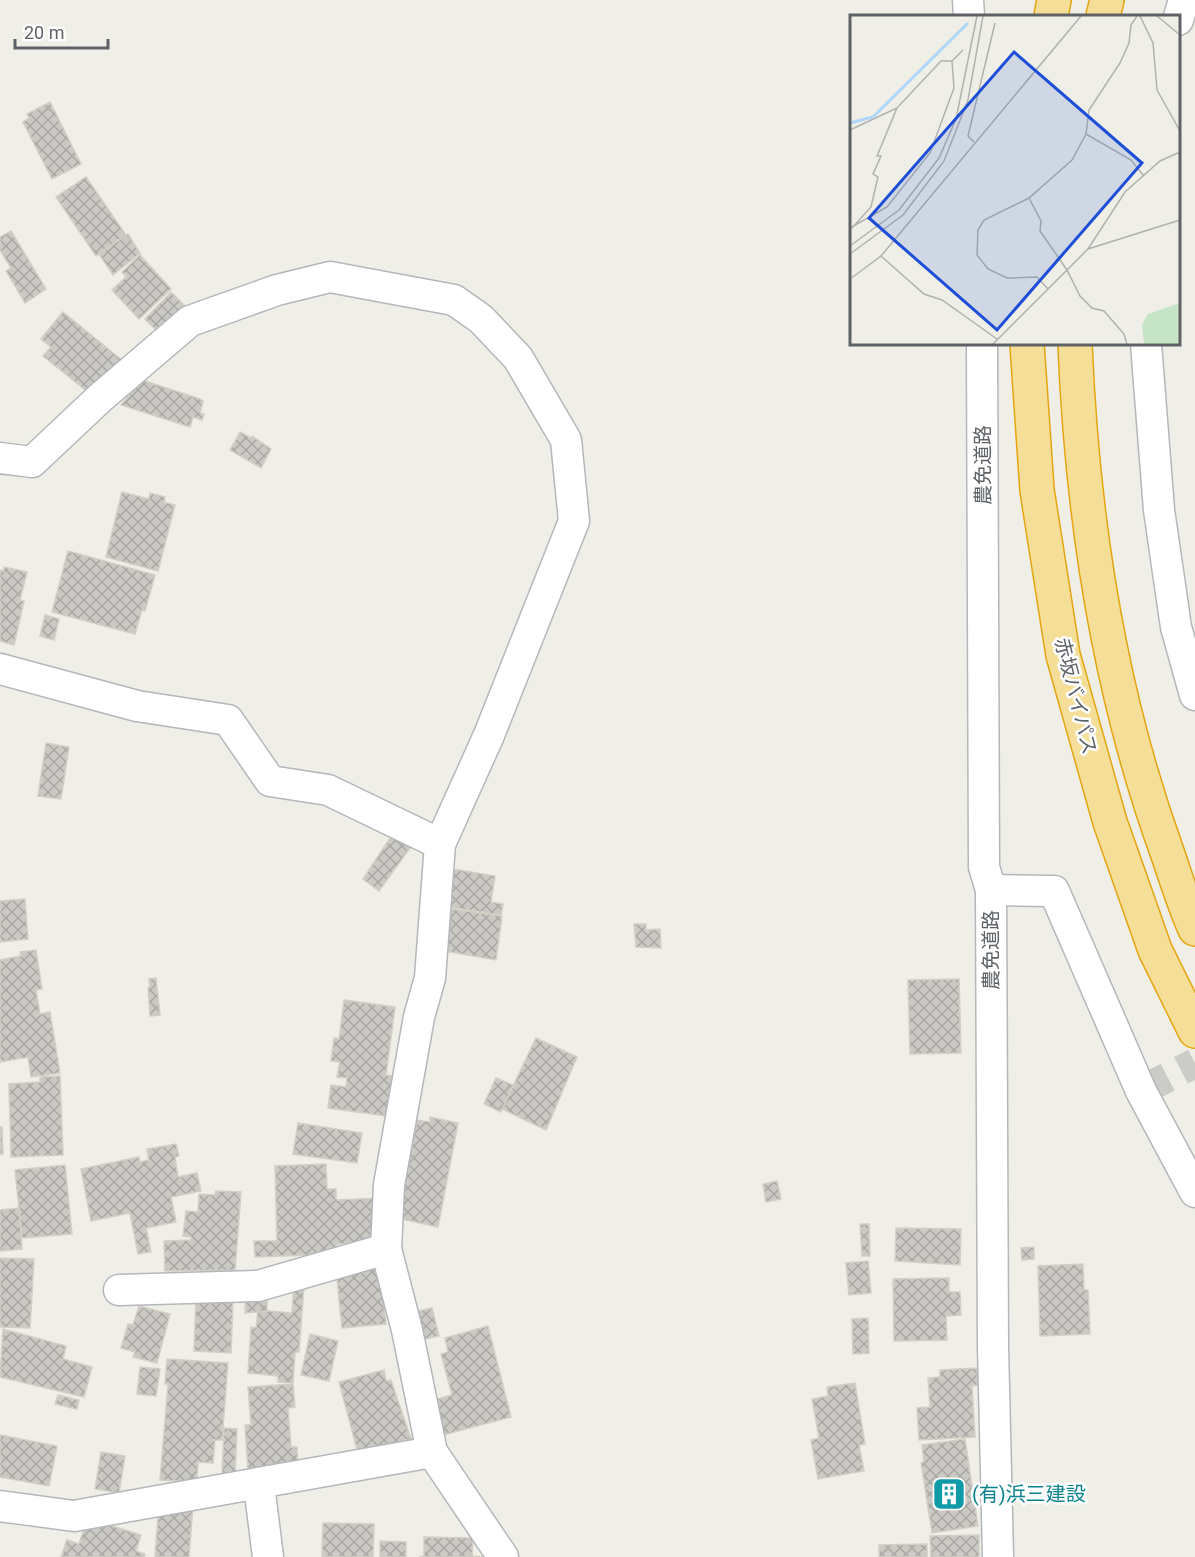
<svg xmlns="http://www.w3.org/2000/svg" width="1195" height="1557" viewBox="0 0 1195 1557" font-family="Roboto,'Noto Sans JP',sans-serif">
  <defs>
    <pattern id="building-cross-hatch" width="8" height="8" patternUnits="userSpaceOnUse" patternTransform="scale(1.5)"><rect width="8" height="8" fill="#cbc9c4"/><path d="M0 0l8 8M0 8l8-8" fill="none" stroke="#a8a7a3"/></pattern>
  </defs>
  <rect width="100%" height="100%" fill="#efeee7"/>
  <!-- building -->
  <g fill="url(#building-cross-hatch)" stroke="#d4cfc5" stroke-width="1.5">
    <path d="M50 102 81 164 52 179 23 122 29 118 27 114Z"/>
    <path d="M86 177 126 235 96 256 56 197Z"/>
    <path d="M11 231 46 289 25 303 6 271 11 268 0 250V237Z"/>
    <path d="M128 234 140 253 113 275 99 254Z"/>
    <path d="M140 255 171 289 139 319 112 290 126 277 122 272Z"/>
    <path d="M171 292 186 307 160 334 145 319Z"/>
    <path d="M63 312 123 361 94 397 43 356 51 347 41 339Z"/>
    <path d="M142 380 200 399 203 401 200 413 204 414 202 420 193 417 190 427 121 405Z"/>
    <path d="M240 432 251 438 252 436 271 449 261 468 230 450Z"/>
    <path d="M122 492 149 499 150 493 165 497 164 502 175 505 158 571 106 557Z"/>
    <path d="M68 551 155 575 145 611 142 610 135 634 52 612Z"/>
    <path d="M4 567 27 572 20 600 24 601 14 645 0 641V570L4 571Z"/>
    <path d="M45 615 59 619 54 640 40 636Z"/>
    <path d="M46 743 69 747 61 799 38 796Z"/>
    <path d="M394 832 413 844 379 891 363 879Z"/>
    <path d="M453 869 495 876 491 902 503 904 501 915 447 907Z"/>
    <path d="M25 899 28 939 0 942V901Z"/>
    <path d="M451 909 502 916 496 960 444 951Z"/>
    <path d="M634 924H646V930L660 929 661 948 636 947Z"/>
    <path d="M36 950 42 989 36 990 40 1014 50 1012 60 1073 31 1077 28 1057 0 1062V960L21 956 20 952Z"/>
    <path d="M156 978 160 1015 150 1016 148 988 150 987 149 979Z"/>
    <path d="M959 979 961 1053 910 1054 908 980Z"/>
    <path d="M344 1000 395 1007 386 1075 398 1077 393 1117 328 1108 331 1085 346 1087 347 1078 337 1077 340 1062 331 1061 334 1038 339 1039Z"/>
    <path d="M536 1038 577 1057 546 1130 502 1109Z"/>
    <path d="M60 1076 63 1155 11 1157 9 1084 40 1082V1077Z"/>
    <path d="M496 1078 513 1085 501 1112 484 1104Z"/>
    <path d="M430 1117 458 1123 438 1227 397 1218 406 1156 410 1157 417 1120 430 1122Z"/>
    <path d="M298 1123 362 1133 357 1163 293 1154Z"/>
    <path d="M0 1127H2L3 1154H0Z"/>
    <path d="M176 1144 179 1156 175 1157 178 1177 197 1173 201 1191 171 1197 176 1222 146 1228 151 1252 138 1254 130 1213 91 1221 81 1169 139 1157 140 1162 149 1160 147 1149Z"/>
    <path d="M326 1164 327 1189H336V1200L384 1198 385 1242 337 1244V1254L255 1257 254 1241H277L275 1166Z"/>
    <path d="M65 1165 72 1234 22 1238 15 1170Z"/>
    <path d="M777 1181 781 1199 766 1202 763 1184Z"/>
    <path d="M216 1191 241 1192 235 1270 165 1271 164 1241 191 1240V1237L183 1236 186 1211 198 1212 199 1194 215 1195Z"/>
    <path d="M19 1208 22 1249 0 1251V1210Z"/>
    <path d="M860 1224H869L870 1256H862Z"/>
    <path d="M896 1228 961 1229 960 1265 895 1261Z"/>
    <path d="M1034 1247V1259L1022 1260 1021 1248Z"/>
    <path d="M0 1258 34 1259 30 1328 0 1327Z"/>
    <path d="M868 1261 871 1293 849 1295 846 1263Z"/>
    <path d="M1083 1264 1084 1290H1088L1090 1334 1040 1336 1038 1266Z"/>
    <path d="M380 1266 386 1324 342 1328 336 1270Z"/>
    <path d="M949 1278V1292H960L961 1315 946 1316 947 1340 894 1341 893 1279Z"/>
    <path d="M294 1285H304L299 1352H295L293 1383 278 1382V1376L248 1373 251 1327 256 1328 258 1310 292 1313Z"/>
    <path d="M246 1291H267V1311L245 1313Z"/>
    <path d="M196 1300 233 1301 231 1353 194 1351Z"/>
    <path d="M139 1306 170 1314 157 1363 133 1357 135 1352 121 1348 128 1324 133 1325Z"/>
    <path d="M432 1308 439 1336 412 1342 405 1314Z"/>
    <path d="M868 1318 869 1353 853 1354 852 1319Z"/>
    <path d="M488 1326 511 1417 439 1436 430 1401 452 1395 441 1354 448 1352 445 1338Z"/>
    <path d="M3 1329 66 1346 63 1359 92 1367 84 1397 0 1377Z"/>
    <path d="M310 1334 338 1341 329 1381 301 1375Z"/>
    <path d="M167 1359 228 1363 222 1440H215L213 1463 198 1462 197 1482 160 1480 168 1384H165Z"/>
    <path d="M140 1367 160 1369 156 1396 137 1394Z"/>
    <path d="M977 1368 978 1385 972 1386 975 1437 919 1440 917 1408 930 1407 928 1378 940 1377V1370Z"/>
    <path d="M384 1370 386 1381 391 1380 411 1439 358 1453 339 1382Z"/>
    <path d="M855 1383 865 1444 859 1445 864 1471 818 1479 811 1440 819 1438 812 1399 828 1396 827 1387Z"/>
    <path d="M293 1384 295 1407 288 1408 291 1447H297L298 1468 248 1471 245 1425H251L248 1387Z"/>
    <path d="M58 1395 79 1400 77 1409 55 1404Z"/>
    <path d="M224 1428 237 1429 235 1476H222Z"/>
    <path d="M0 1435 57 1446 49 1486 0 1477Z"/>
    <path d="M965 1439 978 1526 932 1533 921 1463 924 1462 922 1445Z"/>
    <path d="M101 1452 125 1456 119 1493 95 1489Z"/>
    <path d="M159 1502 193 1505 189 1557H155Z"/>
    <path d="M89 1514 109 1525 141 1535 136 1551 145 1554 144 1557H61L67 1540 79 1544Z"/>
    <path d="M323 1523 374 1524 373 1557H322Z"/>
    <path d="M979 1535V1557H931L930 1536Z"/>
    <path d="M424 1537 473 1538 472 1556 482 1557H419L424 1556Z"/>
    <path d="M380 1541 406 1542V1557H380Z"/>
    <path d="M927 1544V1557H879V1545Z"/>
  </g>
  <g fill="none" stroke-linecap="round" stroke-linejoin="round">
    <!-- minor-tunnel -->
    <path stroke="#cbcbc7" stroke-width="30" stroke-dasharray="30 15" stroke-linecap="butt" d="M1141 1091 1195 1063"/>
    <defs>
      <g id="minor">
        <path d="M968 0 969 16"/>
        <path d="M1178 20 1184 0"/>
        <path d="M982 344 984 867 991 890 993 1346 998 1557"/>
        <path d="M1146 344 1159 510 1176 627 1195 695"/>
        <path d="M0 458 32 462 100 398 190 321 277 290 330 277 454 300 481 319 518 358 566 440 574 521 489 735 440 844 430 978 419 1017 389 1185 386 1249 407 1330 432 1452 503 1557"/>
        <path d="M0 669 137 706 228 720 270 781 328 790 440 844"/>
        <path d="M991 890 1054 891 1141 1091 1195 1192"/>
        <path d="M119 1290 258 1286 386 1249"/>
        <path d="M259 1485 268 1557"/>
        <path d="M0 1506 74 1516 432 1452"/>
      </g>
      <g id="highway">
        <path d="M1051 16 1054 0"/>
        <path d="M1103 16 1107 0"/>
        <path d="M1027 344 1037 490 1063 655 1110 822 1155 950 1195 1031"/>
        <path d="M1075 344C1082 516 1108 689 1167 852 1176 878 1184 905 1195 929"/>
      </g>
    </defs>
    <!-- minor casing -->
    <use href="#minor" stroke="#b4b7ba" stroke-width="33"/>
    <!-- highway casing -->
    <use href="#highway" stroke="#e5a511" stroke-width="36"/>
    <!-- minor -->
    <use href="#minor" stroke="#fff" stroke-width="30"/>
    <!-- highway -->
    <use href="#highway" stroke="#f5df98" stroke-width="33"/>
  </g>
  <!-- icons -->
  <defs>
    <symbol id="building-square" viewBox="-11 -11 22 22"><rect x="-9" y="-9" width="18" height="18" rx="4" fill="#0f9aa8" stroke="#fff"/><path d="M-4-6H4V6H1V3H-1V6H-4ZM-2.5-4.3h1.7v1.8h-1.7ZM.8-4.3h1.7v1.8H.8ZM-2.5-1h1.7V.8h-1.7ZM.8-1h1.7V.8H.8Z" fill="#fff"/></symbol>
  </defs>
  <g fill-rule="evenodd">
    <use href="#building-square" x="930" y="1475" width="38" height="38"/>
  </g>
  <g text-anchor="middle" dominant-baseline="central" stroke-width="5" stroke-linejoin="round" paint-order="stroke">
    <!-- street labels -->
    <g font-size="20" fill="#5e6266" stroke="#fff">
      <text transform="translate(983 465) rotate(-90)">農免道路</text>
      <text transform="translate(1076 696) rotate(76)">赤坂バイパス</text>
      <text transform="translate(991 950) rotate(-90)">農免道路</text>
    </g>
    <!-- culture labels -->
    <g font-size="20" fill="#0d838f" stroke="#fff" text-anchor="start">
      <text x="972" y="1494">(有)浜三建設</text>
    </g>
  </g>
  <!-- overview -->
  <g transform="translate(850 15)">
    <rect width="330" height="330" fill="#efeee7"/>
    <path d="M330 288V329H294L292 310 298 299Z" fill="#c5e5c6"/>
    <path fill="none" stroke="#add7f9" stroke-width="3" d="M0 108 23 102 118 8"/>
    <path fill="none" stroke="#b1b2af" stroke-width="1.5" d="M290 1 303 28 307 75 330 116M307 1 330 20M0 115 47 93 91 46H102L113 35M236 119 281 145 293 160M124 127 118 121 145 8M179 183 191 206 190 216 217 255 230 281 242 293 254 296 274 319 277 329M0 213 37 192 80 138 104 73 102 46M2 213 21 192 28 162 23 159 31 141H27L47 93M0 231 49 195 89 143 106 104 127 1M238 234 275 177 310 146 330 137M0 239 53 200 94 146 118 85 133 1M31 241 74 279 92 285 147 324M0 264 31 241 231 1M198 274 187 262 157 263 138 254 127 240 128 215 134 205 179 183 222 145 236 119 239 95 270 48 279 28 281 10 287 1M143 329 238 234 330 205"/>
    <path fill="#1d4ed8" fill-opacity="0.15" stroke="#1d4ed8" stroke-width="3" d="M164 37 292 148 147 315 19 203Z"/>
    <rect width="330" height="330" fill="none" stroke="#5e6266" stroke-width="3"/>
  </g>
  <!-- scale -->
  <path d="M15 39v9h93v-9" fill="none" stroke="#5e6266" stroke-width="3"/>
  <text x="24" y="39" font-size="18" fill="#5e6266" stroke="#ffffff" stroke-width="4.5" paint-order="stroke">20 m</text>
</svg>
